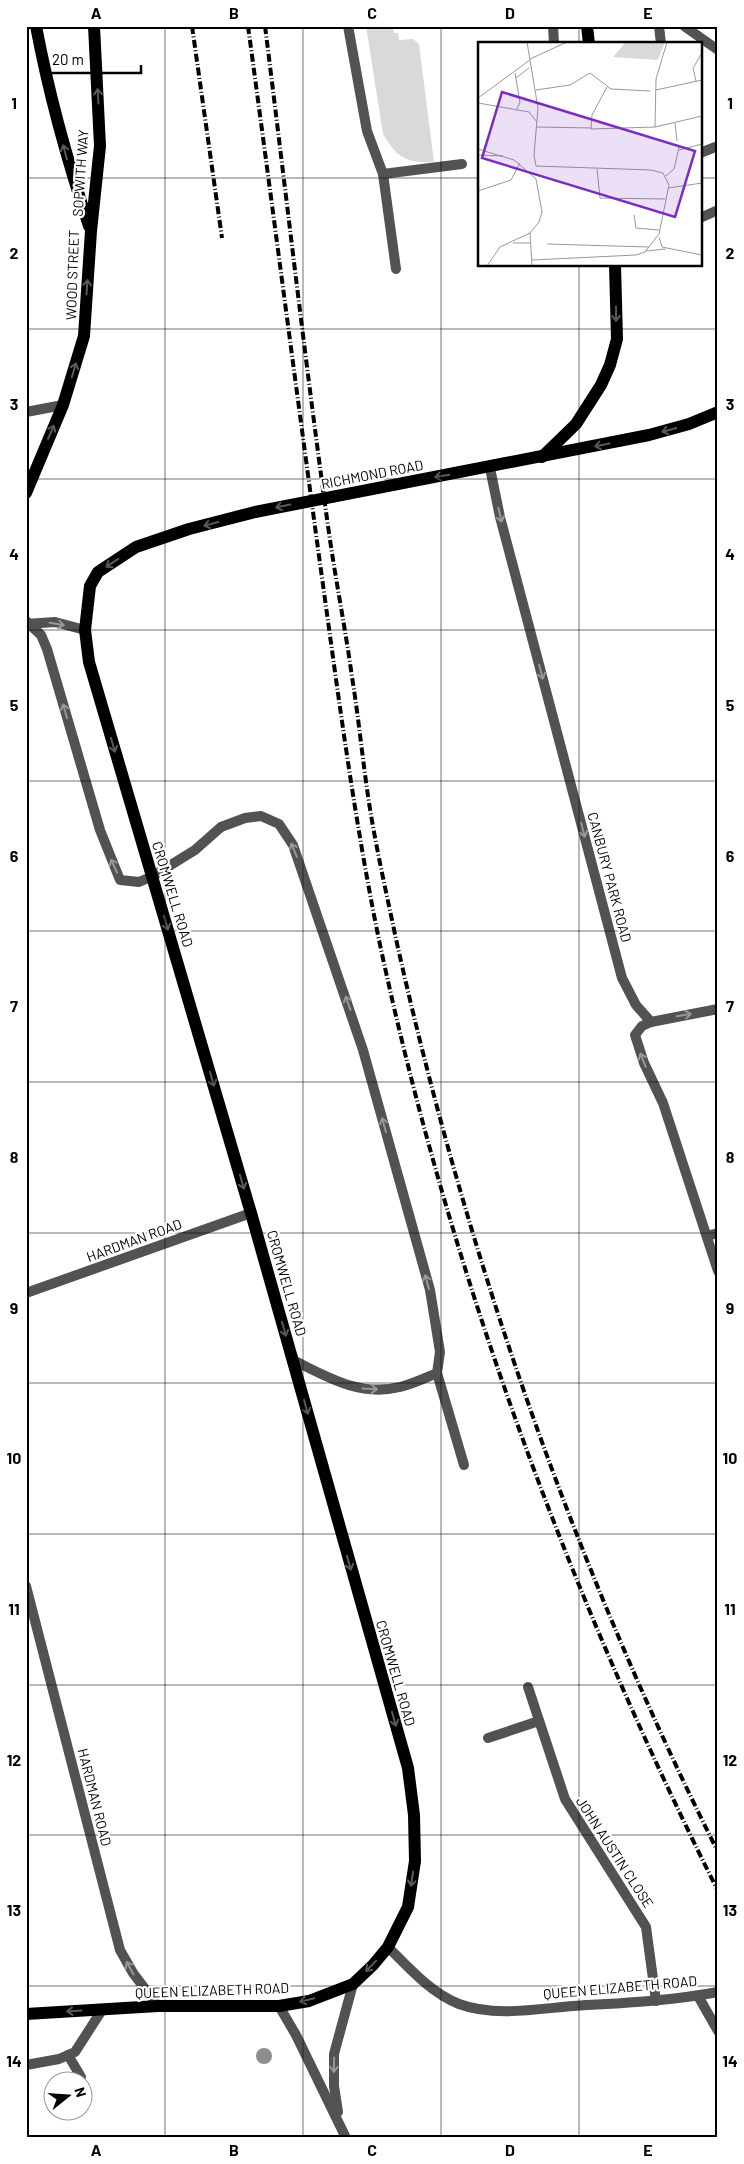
<svg xmlns="http://www.w3.org/2000/svg" width="744" height="2164" viewBox="0 0 744 2164" font-family="Barlow,sans-serif">
  <rect width="100%" height="100%" fill="#fff"/>
  <!-- green -->
  <path fill="#d9d9d9" d="M366 26H393L394 33H398L399 40 413 39 419 44 434 162C407 164 396 157 383 134Z"/>
  <g fill="none" stroke-linecap="round" stroke-linejoin="round">
    <!-- lane -->
    <g stroke="#525252" stroke-width="10">
      <path d="M348 26 367 131 383 174 462 164"/>
      <path d="M553 26 554 44"/>
      <path d="M659 26 661 44"/>
      <path d="M684 26 718 50"/>
      <path d="M700 153 718 146"/>
      <path d="M383 174 396 269"/>
      <path d="M26 621 41 635 47 649 100 830 120 880 139 882 153 876 195 850 221 827 245 818 261 816 279 824 293 845 363 1050 430 1290 440 1352 437 1373C425 1378 412 1384 400 1387 360 1397 327 1377 293 1360"/>
      <path d="M26 624 55 622 85 630"/>
      <path d="M707 1236 718 1233"/>
      <path d="M437 1373 464 1465"/>
      <path d="M528 1687 565 1799 646 1927 656 2001"/>
      <path d="M488 1738 539 1721"/>
      <path d="M68 2055 81 2077"/>
      <path d="M26 2065 59 2059 75 2052 102 2010"/>
    </g>
    <!-- street -->
    <g stroke="#525252" stroke-width="10">
      <path d="M700 218 718 210"/>
      <path d="M26 412 63 405"/>
      <path d="M490 468 500 517 622 978 636 1005 651 1022"/>
      <path d="M718 1009 651 1022 642 1026 635 1035 644 1063 663 1103 718 1271"/>
      <path d="M26 1293 251 1213"/>
      <path d="M26 1586 120 1950 133 1973 158 2006"/>
      <path d="M388 1947C409 1968 431 1993 459 2004 494 2017 537 2009 573 2006 621 2003 670 2001 718 1992"/>
      <path d="M698 1996 718 2031"/>
      <path d="M279 2006 296 2035 346 2138"/>
      <path d="M338 2112 334 2086V2054L353 1984"/>
    </g>
    <!-- primary -->
    <g stroke="#000" stroke-width="12">
      <path d="M36 26C49 95 67 160 89 226"/>
      <path d="M587 26 589 44"/>
      <path d="M542 457 576 424 601 385 610 365 617 339 615 265"/>
      <path d="M26 493 63 405 84 336 91 231 100 146 94 26"/>
      <path d="M26 2014 158 2006H279L309 2001 353 1984 373 1965 388 1947 408 1907 415 1861 414 1815 408 1768 251 1213 89 662 85 630 90 586 98 572 136 547 189 529 255 512 649 435 689 424 718 412"/>
    </g>
    <!-- rail -->
    <g stroke="#000" stroke-width="4" stroke-dasharray="8 2.5 1 2.5" stroke-linecap="butt">
      <path d="M192 26 222 238"/>
      <path d="M248 26C272 203 295 380 319 556 337 685 353 813 379 940 449 1270 567 1590 718 1891"/>
      <path d="M265 26C286 193 305 360 328 526 335 577 345 626 352 677 359 720 363 765 370 809 377 852 387 896 396 939 466 1254 573 1563 718 1852"/>
    </g>
  </g>
  <!-- trees -->
  <circle fill="#8d8d8d" cx="264" cy="2056" r="8"/>
  <!-- one-way arrows -->
  <defs><path id="oneway-shaft" d="M-6 0H5M1.5-3L5.5 0L1.5 3" fill="none" stroke-width="1.6" stroke-linecap="round" stroke-linejoin="round" transform="scale(1.25)"/></defs>
  <g stroke="#595959">
    <use href="#oneway-shaft" transform="translate(98 96) rotate(-93)"/>
    <use href="#oneway-shaft" transform="translate(65 152) rotate(-105)"/>
    <use href="#oneway-shaft" transform="translate(87 287) rotate(-86)"/>
    <use href="#oneway-shaft" transform="translate(616 314) rotate(90)"/>
    <use href="#oneway-shaft" transform="translate(74 370) rotate(-73)"/>
    <use href="#oneway-shaft" transform="translate(669 430) rotate(164)"/>
    <use href="#oneway-shaft" transform="translate(51 432) rotate(-66)"/>
    <use href="#oneway-shaft" transform="translate(602 445) rotate(169)"/>
    <use href="#oneway-shaft" transform="translate(442 476) rotate(170)"/>
    <use href="#oneway-shaft" transform="translate(283 506) rotate(169)"/>
    <use href="#oneway-shaft" transform="translate(211 524) rotate(165)"/>
    <use href="#oneway-shaft" transform="translate(112 563) rotate(147)"/>
    <use href="#oneway-shaft" transform="translate(113 745) rotate(74)"/>
    <use href="#oneway-shaft" transform="translate(166 923) rotate(74)"/>
    <use href="#oneway-shaft" transform="translate(212 1079) rotate(74)"/>
    <use href="#oneway-shaft" transform="translate(242 1182) rotate(74)"/>
    <use href="#oneway-shaft" transform="translate(284 1329) rotate(74)"/>
    <use href="#oneway-shaft" transform="translate(306 1407) rotate(74)"/>
    <use href="#oneway-shaft" transform="translate(349 1563) rotate(74)"/>
    <use href="#oneway-shaft" transform="translate(394 1719) rotate(74)"/>
    <use href="#oneway-shaft" transform="translate(412 1879) rotate(98)"/>
    <use href="#oneway-shaft" transform="translate(371 1966) rotate(134)"/>
    <use href="#oneway-shaft" transform="translate(307 2000) rotate(167)"/>
    <use href="#oneway-shaft" transform="translate(74 2011) rotate(176)"/>
  </g>
  <g stroke="#979797">
    <use href="#oneway-shaft" transform="translate(500 515) rotate(77)"/>
    <use href="#oneway-shaft" transform="translate(57 624) rotate(9)"/>
    <use href="#oneway-shaft" transform="translate(541 672) rotate(75)"/>
    <use href="#oneway-shaft" transform="translate(65 711) rotate(-106)"/>
    <use href="#oneway-shaft" transform="translate(583 830) rotate(75)"/>
    <use href="#oneway-shaft" transform="translate(294 850) rotate(-112)"/>
    <use href="#oneway-shaft" transform="translate(114 866) rotate(-115)"/>
    <use href="#oneway-shaft" transform="translate(348 1003) rotate(-109)"/>
    <use href="#oneway-shaft" transform="translate(684 1015) rotate(-9)"/>
    <use href="#oneway-shaft" transform="translate(643 1060) rotate(-112)"/>
    <use href="#oneway-shaft" transform="translate(384 1125) rotate(-105)"/>
    <use href="#oneway-shaft" transform="translate(427 1282) rotate(-105)"/>
    <use href="#oneway-shaft" transform="translate(370 1389) rotate(3)"/>
    <use href="#oneway-shaft" transform="translate(130 1968) rotate(-119)"/>
    <use href="#oneway-shaft" transform="translate(334 2065) rotate(91)"/>
  </g>
  <!-- grid -->
  <path fill="none" stroke="#000" stroke-width="1" stroke-opacity="0.55" d="M165 26V2138M303 26V2138M441 26V2138M579 26V44M26 178H479M700 178H718M579 265V2138M26 329H718M26 479H718M26 630H718M26 781H718M26 931H718M26 1082H718M26 1233H718M26 1383H718M26 1534H718M26 1685H718M26 1835H718M26 1986H718"/>
  <g text-anchor="middle" dominant-baseline="central" stroke-width="4.5" stroke-linejoin="round" paint-order="stroke">
    <!-- street labels -->
    <g font-size="14" fill="#000" stroke="#fff">
      <text transform="translate(80 173) rotate(-86)">SOPWITH WAY</text>
      <text transform="translate(72 275) rotate(-88)">WOOD STREET</text>
      <text transform="translate(372 474) rotate(-11)">RICHMOND ROAD</text>
      <text transform="translate(610 877) rotate(75)">CANBURY PARK ROAD</text>
      <text transform="translate(173 894) rotate(73)">CROMWELL ROAD</text>
      <text transform="translate(134 1240) rotate(-20)">HARDMAN ROAD</text>
      <text transform="translate(287 1283) rotate(74)">CROMWELL ROAD</text>
      <text transform="translate(396 1673) rotate(74)">CROMWELL ROAD</text>
      <text transform="translate(95 1797) rotate(76)">HARDMAN ROAD</text>
      <text transform="translate(615 1852) rotate(57)">JOHN AUSTIN CLOSE</text>
      <text transform="translate(620 1987) rotate(-5)">QUEEN ELIZABETH ROAD</text>
      <text transform="translate(212 1990) rotate(-2)">QUEEN ELIZABETH ROAD</text>
    </g>
  </g>
  <!-- overview -->
  <g transform="translate(478 42)">
    <rect width="224" height="224" fill="#fff"/>
    <path d="M148 0H187L180 18 135 15Z" fill="#d9d9d9"/>
    <path fill="none" stroke="#999" stroke-width="1" d="M49 0 60 66 56 113 58 124 173 128 185 131 191 143 181 192 167 210 158 213 54 218M52 17 89 0M37 31 42 60 39 67M38 36 51 26M218 39 215 26 224 11M129 45 114 73 113 87 177 85 224 74M58 48 92 43 112 31 133 47 172 49M178 48 224 38M0 56 52 18M0 61 51 70 59 80M197 81 199 99M59 85 113 86M177 85 178 37 189 0M0 107 36 118 58 137 64 170 61 180 52 191 54 224M201 108 224 102M0 113 25 114M119 127 122 156 187 157M188 134 196 127 201 105M190 146 224 141M0 149 33 138 42 121M156 173 158 186 181 188M181 195 184 205 224 213M35 201H52M69 202 171 205M168 209 188 207M9 224 22 205 52 191"/>
    <path fill="#7b2cbf" fill-opacity="0.15" stroke="#7b2cbf" stroke-width="2.5" d="M24 50 217 109 197 175 4 116Z"/>
    <rect width="224" height="224" fill="none" stroke="#000" stroke-width="2.5"/>
  </g>
  <!-- border -->
  <rect width="744" height="2164" fill="none" stroke="#ffffff" stroke-width="55"/>
  <!-- north arrow -->
  <g transform="translate(68 2096) rotate(73)"><circle r="24" fill="#ffffff" stroke="#999999"/>
  <path d="M0-4L9 19L0 12L-9 19Z" fill="#000000"/>
  <text y="-8" font-size="14" font-weight="bold" text-anchor="middle" fill="#000000">N</text>
  </g>
  <!-- scale -->
  <path d="M45 65v8h96v-8" fill="none" stroke="#000000" stroke-width="2.5"/>
  <text x="52" y="65" font-size="15" fill="#000000" stroke="#ffffff" stroke-width="4" paint-order="stroke">20 m</text>
  <rect x="28" y="28" width="688" height="2108" fill="none" stroke="#000" stroke-width="2"/>
  <g font-size="16" text-anchor="middle" font-weight="bold" fill="#000">
    <text x="96" y="19">A</text>
    <text x="234" y="19">B</text>
    <text x="372" y="19">C</text>
    <text x="510" y="19">D</text>
    <text x="648" y="19">E</text>
    <text x="14" y="109">1</text>
    <text x="730" y="109">1</text>
    <text x="14" y="259">2</text>
    <text x="730" y="259">2</text>
    <text x="14" y="410">3</text>
    <text x="730" y="410">3</text>
    <text x="14" y="560">4</text>
    <text x="730" y="560">4</text>
    <text x="14" y="711">5</text>
    <text x="730" y="711">5</text>
    <text x="14" y="862">6</text>
    <text x="730" y="862">6</text>
    <text x="14" y="1012">7</text>
    <text x="730" y="1012">7</text>
    <text x="14" y="1163">8</text>
    <text x="730" y="1163">8</text>
    <text x="14" y="1314">9</text>
    <text x="730" y="1314">9</text>
    <text x="14" y="1464">10</text>
    <text x="730" y="1464">10</text>
    <text x="14" y="1615">11</text>
    <text x="730" y="1615">11</text>
    <text x="14" y="1766">12</text>
    <text x="730" y="1766">12</text>
    <text x="14" y="1916">13</text>
    <text x="730" y="1916">13</text>
    <text x="14" y="2067">14</text>
    <text x="730" y="2067">14</text>
    <text x="96" y="2156">A</text>
    <text x="234" y="2156">B</text>
    <text x="372" y="2156">C</text>
    <text x="510" y="2156">D</text>
    <text x="648" y="2156">E</text>
  </g>
</svg>
